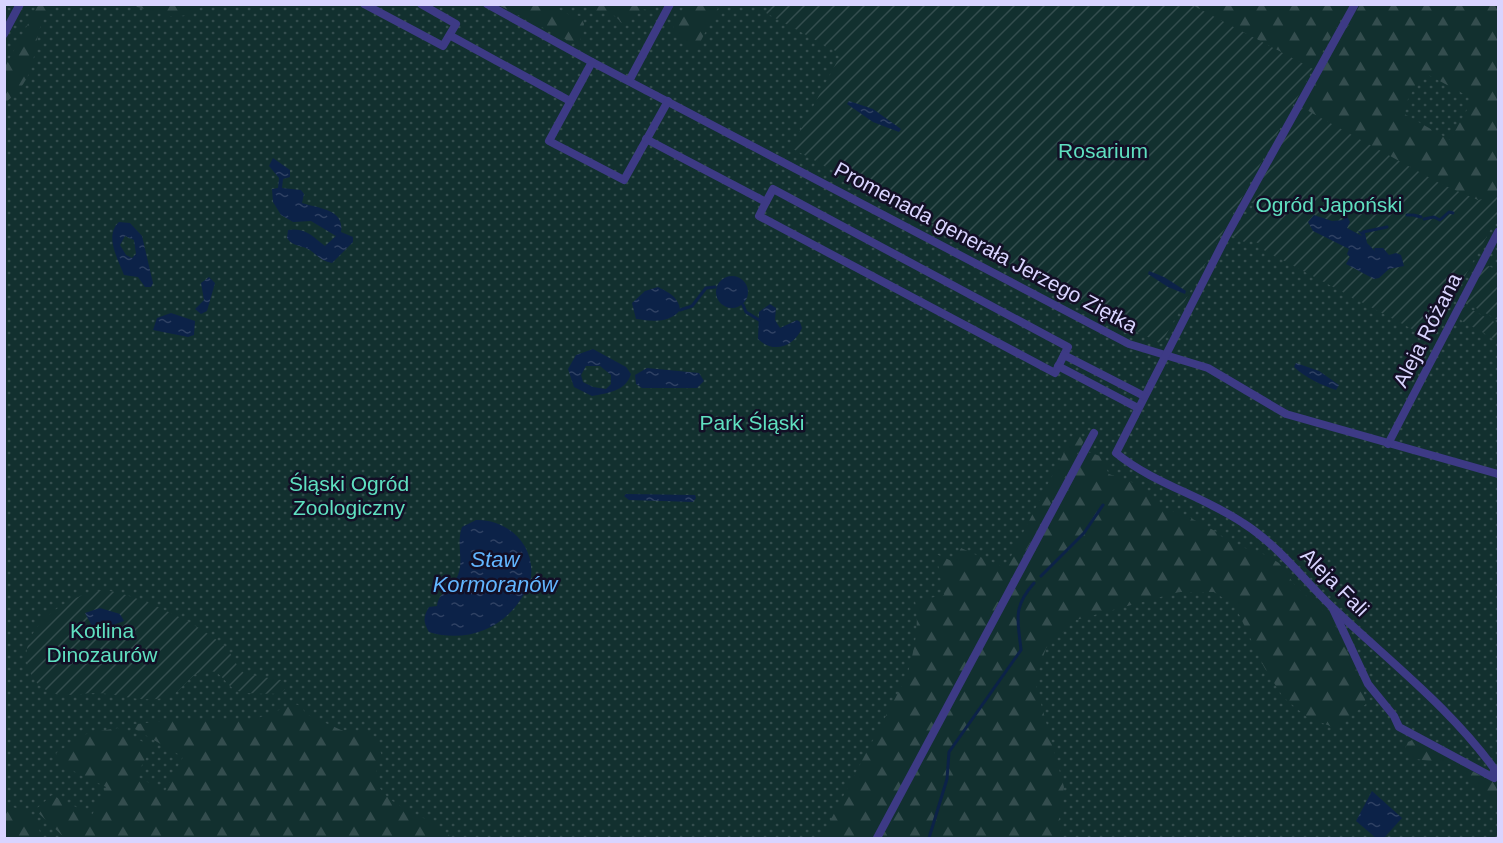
<svg xmlns="http://www.w3.org/2000/svg" width="1503" height="843" viewBox="0 0 1503 843" font-family="Arial,sans-serif">
  <defs>
    <pattern id="grass-dots" width="8" height="8" patternUnits="userSpaceOnUse" patternTransform="scale(1.5)"><rect width="8" height="8" fill="#12302f"/><path d="M2 2h.1M6 6h.1" fill="none" stroke="#344d4e" stroke-width="1.8" stroke-linecap="round"/></pattern>
    <pattern id="forest-firs" width="22" height="20" patternUnits="userSpaceOnUse" patternTransform="scale(1.5)"><rect width="22" height="20" fill="#12302f"/><path d="M5 1l3.5 6h-7zM16 11l3.5 6h-7z" fill="#344d4e"/></pattern>
    <pattern id="garden-furrows" width="10" height="10" patternUnits="userSpaceOnUse" patternTransform="scale(1.5)"><rect width="10" height="10" fill="#12302f"/><path d="M-1 1l2-2M0 10L10 0M9 11l2-2" fill="none" stroke="#344d4e"/></pattern>
    <pattern id="water-ripples" width="26" height="14" patternUnits="userSpaceOnUse" patternTransform="scale(1.5)"><rect width="26" height="14" fill="#0c2248"/><path d="M2 4q2-2 4 0t4 0M15 11q2-2 4 0t4 0" fill="none" stroke="#2f4163"/></pattern>
  </defs>
  <rect width="100%" height="100%" fill="#130f26"/>
  <!-- grass -->
  <rect fill="url(#grass-dots)" x="5" y="5" width="1493" height="833"/>
  <!-- forest -->
  <g fill="url(#forest-firs)" fill-rule="evenodd">
    <path d="M594 4H656V5L652 11 642 9 622 23 615 16 596 11Z"/>
    <path d="M38 5H55C23 34 50 69 5 103V67Z"/>
    <path d="M125 5 204 4V5C174 29 158 8 125 5Z"/>
    <path d="M498 5H550L570 15 580 16 584 24 579 46Z"/>
    <path d="M685 5H710L718 8 695 52C688 42 678 39 673 27Z"/>
    <path d="M1192 5H1349L1313 69Z"/>
    <path d="M1360 5H1498V196L1478 201 1441 184 1301 109 1320 118 1301 107ZM1423 72 1473 99 1450 140 1401 112Z"/>
    <path d="M1074 433 1085 439 874 838H821L907 676C914 651 920 626 915 601L944 595 936 554 954 562 961 548 1005 568Z"/>
    <path d="M1088 452 1100 456 1109 474 1134 483 1158 507 1185 515 1215 531 1230 543 1266 555 1279 563 1294 584 1333 621 1361 679 1366 704 1335 728 1307 717 1283 697 1264 667 1235 606 1214 592H1179L1076 620 1046 648 1035 682 1064 787 1059 821 1062 838H880Z"/>
    <path d="M295 704 301 706 306 714 341 730 364 731 377 738 382 757C358 797 415 811 438 826 443 829 447 834 452 838H65L35 810 52 795 92 815 106 787C87 777 66 772 56 753L88 733 118 728 152 747 136 776 165 791 183 757 128 725 182 719 250 721Z"/>
    <path d="M1414 739 1485 778 1498 783V810L1451 764 1416 759 1405 749 1408 742Z"/>
    <path d="M5 805C29 811 35 815 42 838H5Z"/>
  </g>
  <!-- garden -->
  <g fill="url(#garden-furrows)">
    <path d="M771 4 1192 5 1313 69 1161 344 791 148 841 54 766 13Z"/>
    <path d="M1301 107 1441 184 1478 200 1498 196V216L1459 287 1457 286 1435 327 1431 325 1425 336 1260 248 1261 245 1251 239 1248 244 1233 236 1244 214 1248 215 1254 204 1250 202Z"/>
    <path d="M1489 266 1498 271V320L1465 302 1484 267Z"/>
    <path d="M1463 305 1498 324V341L1462 321 1460 318Z"/>
    <path d="M105 590C138 595 198 623 223 645 233 653 235 667 245 674L281 680 285 689 279 694C266 693 250 695 238 691 224 686 223 669 205 671 190 673 184 689 172 695 147 705 124 695 99 693 84 692 68 698 53 693 43 690 34 682 30 672 12 630 69 593 105 590Z"/>
  </g>
  <!-- water -->
  <g fill="url(#water-ripples)" fill-rule="evenodd">
    <path d="M849 101 873 109 901 129 899 132 873 122 847 104Z"/>
    <path d="M273 158 290 170V177L283 179 282 188 301 190 304 194 302 203C317 208 345 209 341 232L353 237V242L332 263C321 261 317 255 310 250 302 245 293 247 287 238L288 230C306 227 313 237 325 246L336 236 311 221 293 222 281 215 273 202 272 189 278 188 279 178 269 166Z"/>
    <path d="M1338 201 1351 211 1346 214 1350 222 1347 228 1362 236 1358 231 1365 233 1367 243 1375 251 1374 248H1383L1389 255 1396 253 1401 255 1404 266 1389 269 1379 278 1374 279 1346 264 1350 257 1347 254 1349 249 1313 231 1308 222 1314 215 1332 221 1344 220 1341 215 1343 209 1337 205Z"/>
    <path d="M119 222 130 223 142 236 153 283 151 287H145L138 277 124 275C118 259 104 236 119 222ZM125 236 134 240 136 254 132 258 126 255 120 245Z"/>
    <path d="M1149 271 1164 277 1186 291 1185 294 1168 287 1148 274Z"/>
    <circle cx="732" cy="292" r="16"/>
    <path d="M209 277 215 283 207 311 201 314 195 309 204 300 201 283Z"/>
    <path d="M658 287C668 292 679 297 680 310 669 324 652 321 636 319L632 303 645 291Z"/>
    <path d="M770 304 776 308 775 320 780 328 797 320 800 322 802 328C794 347 773 354 758 339L759 312Z"/>
    <path d="M171 313 195 321 194 335 188 337 153 330 157 318Z"/>
    <path d="M593 349 626 367 631 374C626 391 608 393 592 396L574 387 568 369 576 355ZM586 366H600L611 375V384L606 389 593 387 583 382 581 375Z"/>
    <path d="M1296 363 1319 371 1339 385 1336 390C1321 385 1306 378 1294 367Z"/>
    <path d="M647 368 699 373 704 381 697 388H642L636 384 635 375Z"/>
    <path d="M626 494 695 495 696 498 693 502 629 500 624 496Z"/>
    <path d="M476 520C510 519 538 548 530 583 529 588 524 594 521 599 501 630 464 643 429 632 423 622 423 617 429 607L437 606C438 593 453 587 458 575 464 560 456 544 462 527Z"/>
    <path d="M100 608 120 614 124 621 102 629 92 626 85 613Z"/>
    <path d="M1372 791 1402 818 1384 838H1376L1356 821Z"/>
  </g>
  <g fill="none" stroke-linecap="round" stroke-linejoin="round">
    <!-- stream -->
    <g stroke="#0c2248" stroke-width="3">
      <path d="M1342 203H1350L1346 209"/>
      <path d="M1407 215H1411"/>
      <path d="M1413 215 1421 217"/>
      <path d="M1424 219 1434 217 1440 220 1449 212 1453 213"/>
      <path d="M1363 232 1387 227"/>
      <path d="M743 305 746 312 759 320"/>
      <path d="M680 310 692 306 706 288 715 287"/>
      <path d="M1041 576 1084 533 1103 505"/>
      <path d="M929 838 947 779 949 752 1021 650C1018 620 1012 608 1034 583"/>
    </g>
    <!-- pedestrian -->
    <g stroke="#3d3a85" stroke-width="8">
      <path d="M364 4 443 46 456 24 421 4"/>
      <path d="M487 4 592 62 1129 344 1208 368 1286 414 1498 474"/>
      <path d="M1355 4 1227 235 1116 453C1154 484 1203 496 1243 523 1278 545 1303 579 1332 607 1389 661 1453 710 1498 774"/>
      <path d="M4 34 20 4"/>
      <path d="M451 36 570 101"/>
      <path d="M592 62 549 141 624 180 668 101"/>
      <path d="M629 81 670 4"/>
      <path d="M646 139 766 202 773 189 1068 347 1064 355"/>
      <path d="M766 202 759 216 1055 373 1064 355 1144 396"/>
      <path d="M1058 366 1138 408"/>
      <path d="M1388 444 1498 232"/>
      <path d="M1333 609 1368 684 1394 716 1399 727 1494 778V769"/>
      <path d="M877 838 1094 433"/>
    </g>
  </g>
  <g text-anchor="middle" dominant-baseline="central" stroke-width="5" stroke-linejoin="round" paint-order="stroke">
    <!-- park labels -->
    <g font-size="21" fill="#5fe0c0" stroke="#130f26">
      <text x="1103" y="150">Rosarium</text>
      <text x="1329" y="204">Ogród Japoński</text>
      <text x="752" y="422">Park Śląski</text>
      <text x="349" y="483">Śląski Ogród<tspan x="349" dy="24">Zoologiczny</tspan></text>
      <text x="102" y="630">Kotlina<tspan x="102" dy="24">Dinozaurów</tspan></text>
    </g>
    <!-- street labels -->
    <g font-size="21" fill="#d9d4ff" stroke="#130f26">
      <text transform="translate(986 247) rotate(28)">Promenada generała Jerzego Ziętka</text>
      <text transform="translate(1427 330) rotate(-63)">Aleja Różana</text>
      <text transform="translate(1335 582) rotate(45)">Aleja Fali</text>
    </g>
    <!-- water labels -->
    <g font-size="22" font-style="italic" fill="#62b6ff" stroke="#130f26">
      <text x="495" y="559">Staw<tspan x="495" dy="25">Kormoranów</tspan></text>
    </g>
  </g>
  <!-- border -->
  <rect width="1503" height="843" fill="none" stroke="#d9d4ff" stroke-width="12"/>
</svg>
